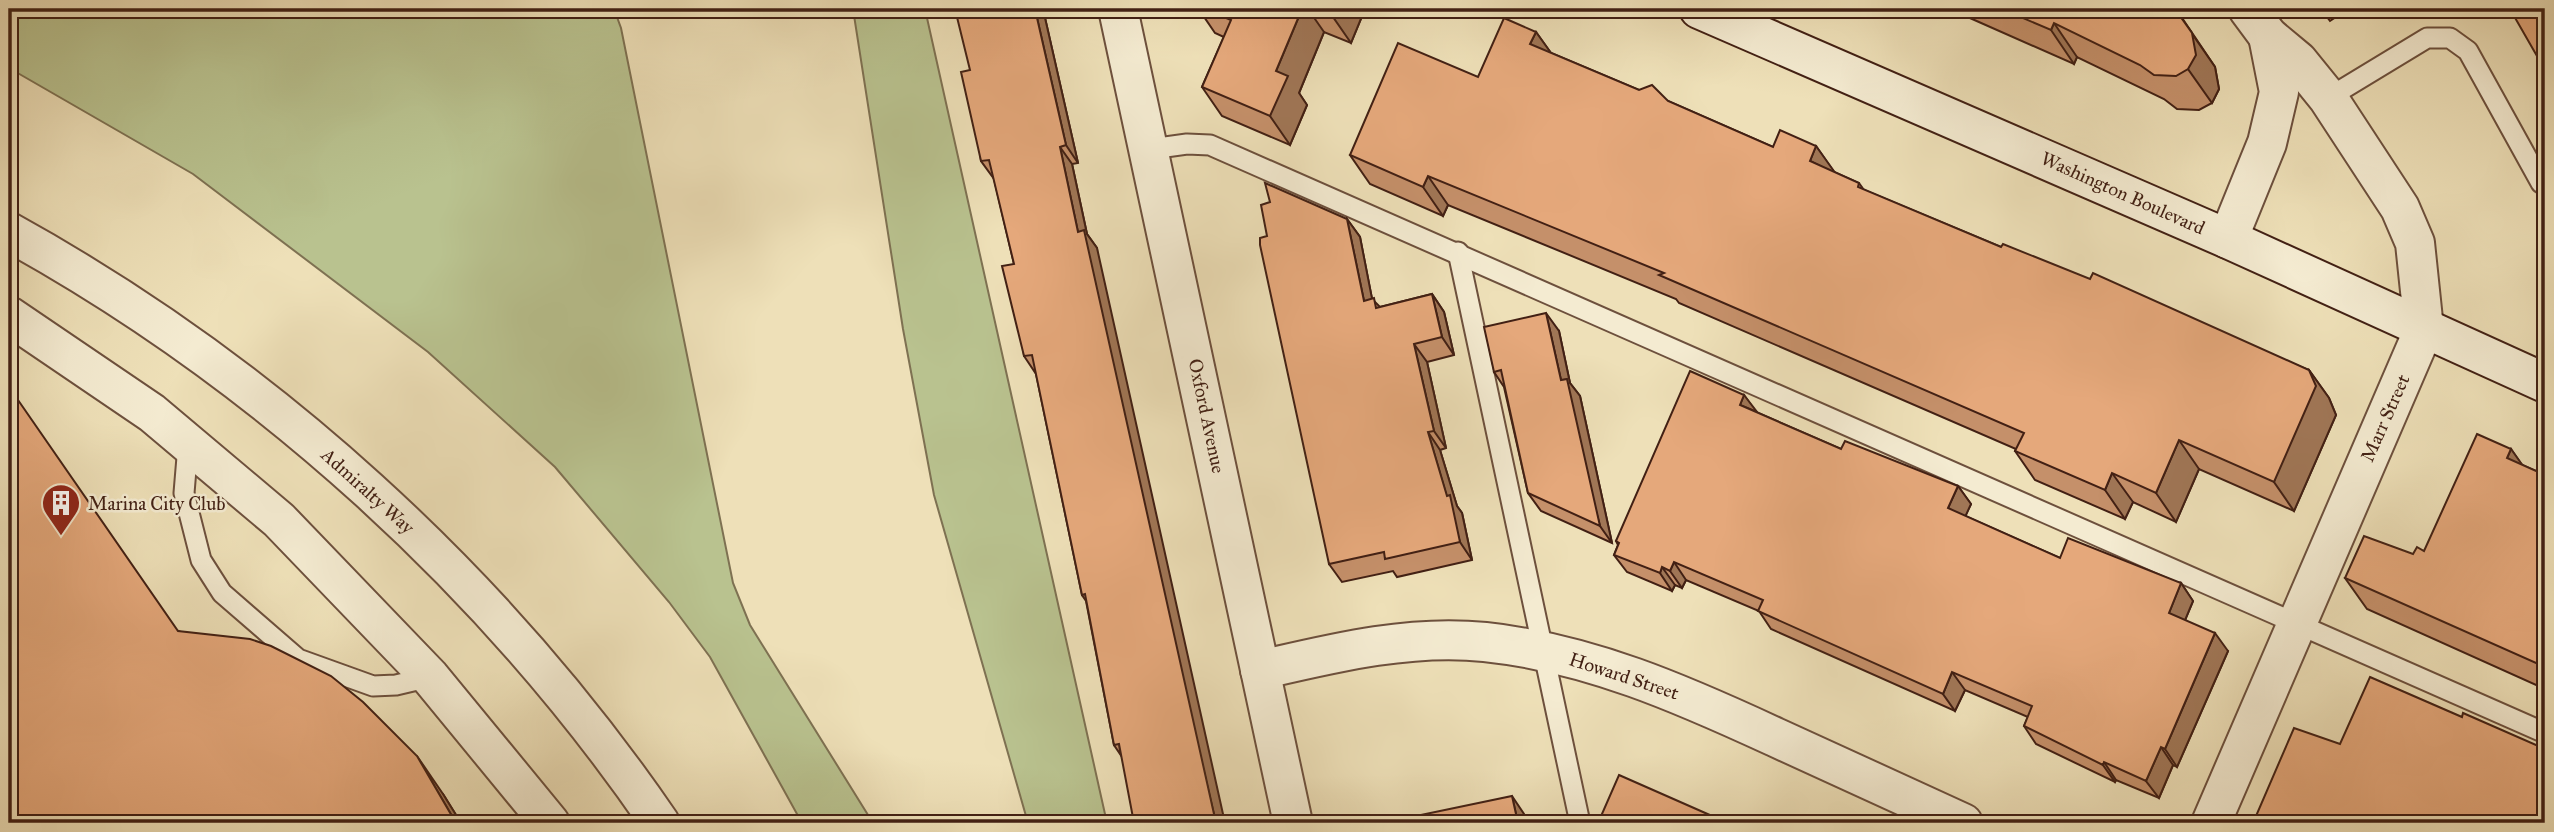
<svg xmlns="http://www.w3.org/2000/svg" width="2554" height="832" viewBox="0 0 2554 832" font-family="'IM FELL Great Primer',serif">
  <rect width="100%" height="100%" fill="#eee0b8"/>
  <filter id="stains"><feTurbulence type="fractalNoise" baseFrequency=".00286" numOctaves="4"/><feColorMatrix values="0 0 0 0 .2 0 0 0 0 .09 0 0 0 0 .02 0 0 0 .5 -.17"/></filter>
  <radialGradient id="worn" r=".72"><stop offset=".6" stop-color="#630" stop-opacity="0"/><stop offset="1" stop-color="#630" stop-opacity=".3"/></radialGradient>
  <!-- green -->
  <g fill="#b9c28f" stroke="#7e7152" stroke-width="2">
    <path d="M9 9H614L621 28 733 583 750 625 873 823H802L710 657 669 602 555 467 428 352 193 174 9 68Z"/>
    <path d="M853 9H925L1107 823H1028L934 495 903 329Z"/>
  </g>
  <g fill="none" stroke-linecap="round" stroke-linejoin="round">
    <defs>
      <g id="service">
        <path d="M2328 98 2427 38H2450L2468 51 2541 183"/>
        <path d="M1151 149 1187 144 1210 145 2545 733"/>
        <path d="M1458 252 1580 823"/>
        <path d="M188 445 184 493 201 560 222 593 298 659 373 686 396 685 430 677"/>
      </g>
      <g id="minor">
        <path d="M1118 9 1293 823"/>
        <path d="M2228 239 2267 143 2279 92 2268 36"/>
        <path d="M1260 670C1333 653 1410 634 1485 642 1589 653 1682 694 1775 737 1838 766 1901 795 1963 823"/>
        <path d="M2211 823 2424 329 2415 243 2400 208 2328 98 2298 61 2268 36 2248 9"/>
      </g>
      <g id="tertiary">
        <path d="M9 232C265 373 495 582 660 823"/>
        <path d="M9 316 152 413 279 520 430 677 550 823"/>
      </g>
      <path id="secondary" d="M1699 9 2228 239 2545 383"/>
    </defs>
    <!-- service casing -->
    <use href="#service" stroke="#6d503d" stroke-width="23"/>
    <!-- minor casing -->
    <use href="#minor" stroke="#6d503d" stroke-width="42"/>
    <!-- tertiary casing -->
    <use href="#tertiary" stroke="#6d503d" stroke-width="42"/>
    <!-- secondary casing -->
    <use href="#secondary" stroke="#422014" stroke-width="42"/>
    <!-- service -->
    <use href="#service" stroke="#f4ebd1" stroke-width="19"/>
    <!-- minor -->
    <use href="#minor" stroke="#f4ebd1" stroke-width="38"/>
    <!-- tertiary -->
    <use href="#tertiary" stroke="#f4ebd1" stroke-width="38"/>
    <!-- secondary -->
    <use href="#secondary" stroke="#f4ebd1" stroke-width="38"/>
  </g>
  <!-- wall -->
  <g fill="#c5906a" stroke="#422014" stroke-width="2">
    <path d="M1043 9 1078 163 1072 164 1087 234 1097 248 1120 754 1114 745 1086 601 1082 595 1036 374 1024 356 1014 264 994 179 981 161 970 70Z"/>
    <path d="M1195 9H1365L1351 43 1324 32 1299 93 1307 105 1290 145 1222 116 1202 87 1224 37 1215 33 1202 14 1198 13Z"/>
    <path d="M1939 9H2176L2215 67 2219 89 2212 103 2199 110 2177 109 2164 99 2077 57 2074 64 1954 11 1953 15Z"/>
    <path d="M2321 9H2348L2330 21Z"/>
    <path d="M1536 32 1551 53 1639 90 1668 101 1773 147 1816 146 1834 172 1859 183 1864 190 2001 247 2309 370 2329 398 2336 415 2294 511 2199 469 2176 522 2133 502 2125 519 2035 480 2015 451 2016 449 1679 303 1676 299 1448 205 1443 216 1370 184 1350 155 1478 77Z"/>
    <path d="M1347 219 1360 237 1372 299 1380 307 1432 294 1444 312 1454 355 1427 362 1446 448 1440 450 1457 506 1462 513 1472 560 1397 577 1393 571 1342 582 1329 564Z"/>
    <path d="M1559 331 1570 383 1580 396 1612 543 1541 511 1528 493 1504 387 1494 372Z"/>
    <path d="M1744 395 1756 412 1841 449 1958 486 1971 504 1965 516 2060 558 2181 583 2193 601 2185 620 2228 651 2177 767 2173 765 2159 798 2116 780 2115 782 2036 744 2024 726 2028 717 1965 690 1955 711 1771 629 1759 611 1686 580 1682 588 1675 585 1672 591 1627 572 1614 555 1618 545 1616 541Z"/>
    <path d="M2511 449 2522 465 2545 475V689L2367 609 2345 578 2424 551Z"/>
    <path d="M179 631 443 794 461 823H9Z"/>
  </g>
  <!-- shaded-wall -->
  <g fill="#a07656" stroke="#422014" stroke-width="2">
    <path d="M1035 9H1043L1078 163 1066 145Z"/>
    <path d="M1302 9H1308L1324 32 1299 93 1307 105 1290 145 1270 116 1276 71Z"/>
    <path d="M1333 9H1365L1351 43 1331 14Z"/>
    <path d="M1949 9H1952L1954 11 1953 15Z"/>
    <path d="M2175 9 2215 67 2219 89 2212 103 2188 69Z"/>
    <path d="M2054 23 2077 57 2074 64 2051 30Z"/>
    <path d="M1536 32 1556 60 1530 44Z"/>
    <path d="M1816 146 1836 174 1810 161Z"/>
    <path d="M1060 147 1072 164 1087 234 1097 248 1225 823H1216L1078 232Z"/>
    <path d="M1428 176 1448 205 1443 216 1423 187Z"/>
    <path d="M1347 219 1360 237 1376 319 1364 301Z"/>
    <path d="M1432 294 1444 312 1454 355 1442 337Z"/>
    <path d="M1546 313 1559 331 1570 383 1580 396 1612 543 1600 526 1561 380Z"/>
    <path d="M1414 344 1427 362 1446 448 1434 431Z"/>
    <path d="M2309 370 2329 398 2336 415 2294 511 2274 482Z"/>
    <path d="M1744 395 1757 412 1740 405Z"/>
    <path d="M1428 432 1440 450 1457 506 1462 513 1472 560 1460 542Z"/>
    <path d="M2179 440 2199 469 2176 522 2156 493Z"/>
    <path d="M2511 449 2533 480 2507 458Z"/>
    <path d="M2112 473 2133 502 2125 519 2105 490Z"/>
    <path d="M1958 486 1971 504 1961 526 1948 508Z"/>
    <path d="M1674 562 1686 580 1682 588 1670 571Z"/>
    <path d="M1662 567 1675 585 1672 591 1660 573Z"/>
    <path d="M2181 583 2193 601 2181 630 2169 613Z"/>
    <path d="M2215 633 2228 651 2177 767 2165 749Z"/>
    <path d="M1952 672 1965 690 1955 711 1943 694Z"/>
    <path d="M2161 747 2173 765 2159 798 2146 781Z"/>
    <path d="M417 756 443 794 461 823H456Z"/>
    <path d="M2104 762 2116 780 2115 782 2103 765Z"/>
    <path d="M1512 796 1524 814 1526 823H1518Z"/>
  </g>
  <!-- building -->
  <g fill="#e5a87b" stroke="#422014" stroke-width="2">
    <path d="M955 9H1035L1066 145 1060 147 1078 232 1084 230 1216 823H1134L1119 744 1114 745 1085 594 1082 595 1032 355 1024 356 1002 266 1014 264 989 160 981 161 961 72 970 70Z"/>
    <path d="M1205 9H1302L1276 71 1288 76 1270 116 1202 87 1231 20Z"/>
    <path d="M1317 9H1333L1331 14Z"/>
    <path d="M2002 9H2175L2192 33 2196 55 2188 69 2176 76 2154 75 2140 65 2054 23 2051 30Z"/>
    <path d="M2510 9H2545V70Z"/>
    <path d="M1504 18 1536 32 1530 44 1639 90 1652 85 1668 101 1773 147 1780 130 1816 146 1810 161 1859 183 1858 187 2001 247 2003 244 2090 279 2093 273 2309 370 2316 386 2274 482 2179 440 2156 493 2112 473 2105 490 2015 451 2024 433 1659 275 1664 273 1428 176 1423 187 1350 155 1398 43 1478 77Z"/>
    <path d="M1265 183 1347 219 1364 301 1374 298 1376 308 1432 294 1442 337 1414 344 1434 431 1428 432 1447 496 1450 495 1460 542 1385 559 1384 552 1329 564 1260 245V238L1267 236 1261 205 1270 202Z"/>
    <path d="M1546 313 1561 380 1567 379 1600 526 1528 493 1501 370 1494 372 1484 327Z"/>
    <path d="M1690 371 1744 395 1740 405 1841 449 1845 441 1958 486 1948 508 2060 558 2068 538 2181 583 2169 613 2215 633 2165 749 2161 747 2146 781 2104 762 2103 765 2024 726 2032 706 1952 672 1943 694 1758 611 1763 600 1674 562 1670 571 1662 567 1660 573 1614 555 1619 543 1616 541Z"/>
    <path d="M9 387 178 631 250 639 271 646 331 676 363 702 417 756 456 823H207L194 819H169L154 823H9Z"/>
    <path d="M2477 434 2511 449 2507 458 2545 475V667L2345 578 2364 536 2413 554 2417 547 2424 551Z"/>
    <path d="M2370 677 2462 717 2463 713 2545 749V823H2253L2294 728 2340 744Z"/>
    <path d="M1619 775 1728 823H1598Z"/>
    <path d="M1512 796 1518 823H1387V822Z"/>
  </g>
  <!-- icons -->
  <defs>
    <symbol id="building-pin" viewBox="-11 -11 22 30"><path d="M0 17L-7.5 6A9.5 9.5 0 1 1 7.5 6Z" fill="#8f2418" stroke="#f4ebd1"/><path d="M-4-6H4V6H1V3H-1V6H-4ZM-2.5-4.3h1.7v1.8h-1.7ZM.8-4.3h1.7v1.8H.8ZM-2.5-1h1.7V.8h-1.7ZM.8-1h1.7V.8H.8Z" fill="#fff"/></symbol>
  </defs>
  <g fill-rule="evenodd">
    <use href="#building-pin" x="39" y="481" width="44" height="60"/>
  </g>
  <g text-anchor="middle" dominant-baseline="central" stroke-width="5" stroke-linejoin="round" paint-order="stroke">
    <!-- street labels -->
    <g font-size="19" fill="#422014" stroke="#f4ebd1">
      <text transform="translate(2123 193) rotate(24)">Washington Boulevard</text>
      <text transform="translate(1207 416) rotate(78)">Oxford Avenue</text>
      <text transform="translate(2385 418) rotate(-66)">Marr Street</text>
      <text transform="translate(368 491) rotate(42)">Admiralty Way</text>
      <text transform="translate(1624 676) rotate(18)">Howard Street</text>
    </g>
    <!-- poi labels -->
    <g font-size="19" fill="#422014" stroke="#f4ebd1" text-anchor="start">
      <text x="88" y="503">Marina City Club</text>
    </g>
  </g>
  <!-- margin -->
  <rect width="2554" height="832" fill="none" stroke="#eee0b8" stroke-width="35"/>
  <rect x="10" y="10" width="2533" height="811" fill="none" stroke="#422014" stroke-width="3.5"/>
  <rect x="18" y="18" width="2519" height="797" fill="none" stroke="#422014" stroke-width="2"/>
  <rect width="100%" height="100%" filter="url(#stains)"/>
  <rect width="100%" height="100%" fill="url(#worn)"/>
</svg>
